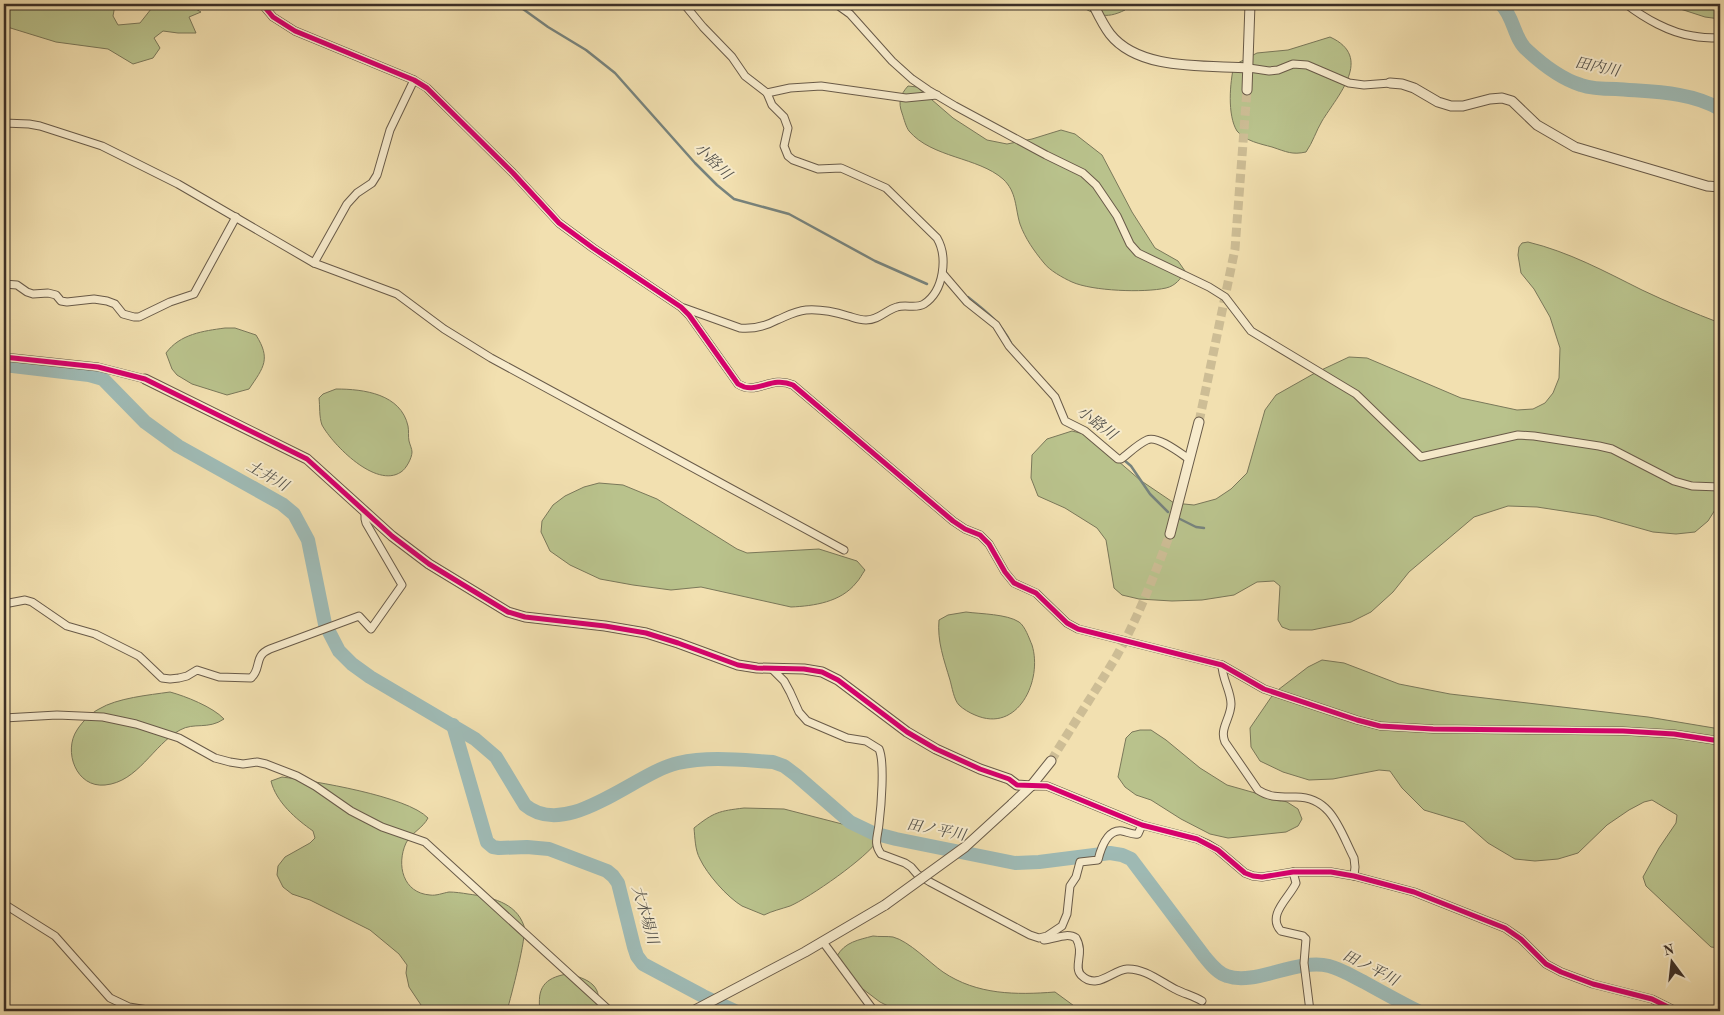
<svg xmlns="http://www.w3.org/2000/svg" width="1724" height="1015" viewBox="0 0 1724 1015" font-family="'Old Standard TT','Noto Serif JP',serif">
  <rect width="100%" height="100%" fill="#f2e0b0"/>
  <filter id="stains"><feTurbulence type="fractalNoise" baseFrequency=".004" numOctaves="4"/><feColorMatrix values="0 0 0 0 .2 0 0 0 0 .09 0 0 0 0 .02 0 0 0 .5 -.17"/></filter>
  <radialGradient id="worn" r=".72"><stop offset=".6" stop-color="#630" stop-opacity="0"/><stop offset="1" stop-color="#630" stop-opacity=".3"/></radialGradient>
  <!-- green -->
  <g fill="#b9c28c" stroke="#7a785a">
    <path d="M4 4H116L115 5 113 16 118 25 140 23 155 4H187L201 12 189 17 196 33H178L163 31 154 38 160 48 153 58 133 64 108 49 56 42 4 26Z"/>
    <path d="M1077 4H1127L1125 10C1105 20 1095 15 1077 4Z"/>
    <path d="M1665 4H1720V19L1705 17Z"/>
    <path d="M1330 37C1374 57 1338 95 1322 121 1316 131 1313 142 1306 152 1292 155 1287 152 1272 147 1261 144 1245 141 1237 131 1227 115 1230 82 1234 65L1257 53 1288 50Z"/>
    <path d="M908 86 917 87 953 118 987 140 1007 144 1032 139 1061 130 1075 134 1102 155 1132 212 1155 248 1178 261 1185 271C1181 279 1175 286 1166 288 1144 293 1092 291 1072 282 1063 278 1049 270 1044 263 1034 251 1025 238 1020 224 1015 208 1017 192 1003 179 978 157 932 158 909 131 906 127 904 119 902 113 898 102 900 95 908 86Z"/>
    <path d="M1528 242C1569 252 1604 271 1642 290 1667 302 1694 313 1720 323V502L1708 521 1695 532 1676 534 1653 532 1596 516 1537 507 1508 506 1474 517 1409 572 1393 592 1371 612 1351 622 1312 630H1290L1282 627 1278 620 1280 586 1274 581 1257 582 1234 595 1202 600 1172 601 1139 599 1122 595 1114 588 1106 540 1097 528 1065 508 1038 496 1031 478 1032 455 1047 439 1072 431 1088 435 1140 480 1174 503 1194 505 1216 499 1231 489 1247 473 1265 410 1276 395 1315 373 1349 357 1367 358 1461 398 1517 410 1533 409 1545 403 1553 393 1559 378 1560 348 1550 317 1534 289 1521 273 1518 255 1519 247 1522 243Z"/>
    <path d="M225 328H235L256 335C271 359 264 367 249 389L227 395 192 384 177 375 172 369 166 353C180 334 203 331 225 328Z"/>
    <path d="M336 389C364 389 401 394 408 426 409 431 408 436 409 441 410 445 412 449 412 452 412 458 406 469 401 472 376 489 333 445 322 425 319 417 320 406 319 398L323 394Z"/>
    <path d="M599 483 623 485 657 499 737 549 747 553 819 549 857 561 865 570C862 574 860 579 856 583 841 602 814 606 791 607L701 587 671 590 633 585 600 579 570 565 550 551 541 532 542 521 553 505 565 496 584 487Z"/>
    <path d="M966 612C981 614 1007 614 1019 622 1025 626 1029 638 1032 645 1043 680 1018 734 975 715 970 713 963 709 959 705 954 700 952 687 950 680 944 660 937 641 939 620L948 615Z"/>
    <path d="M1322 660 1344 663 1399 684 1450 694 1648 717 1720 729V948L1711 947 1646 886 1643 877 1659 848 1676 823 1677 815 1652 800 1644 802 1629 810 1607 825 1578 853 1558 859 1535 861 1515 859 1488 843 1464 822 1424 810 1402 788 1390 771 1379 770 1333 779 1309 780 1283 772 1260 761 1251 747 1250 728 1274 693 1308 667Z"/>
    <path d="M170 692C185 696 213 707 224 719 208 730 194 722 180 730 153 745 138 782 105 785 76 788 63 751 77 730 82 722 91 713 99 709 117 698 149 695 170 692Z"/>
    <path d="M1140 730H1151L1166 740 1200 768 1227 785 1287 802 1298 809 1302 819 1298 826 1286 832 1228 838 1210 834 1181 819 1151 800 1136 795 1125 787 1118 777 1126 738 1132 732Z"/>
    <path d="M282 777C314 781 407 796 428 818 423 828 411 833 406 843 396 865 403 893 430 895 436 896 443 893 449 892 455 892 462 893 468 894 490 897 516 902 524 926 527 937 511 996 507 1011H425L409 987 406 973 407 965 399 954 370 930 310 900 292 894 283 887 277 875 278 866 285 857 310 843 315 838 313 831C296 819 276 802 271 781Z"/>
    <path d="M744 808 784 809 846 825 869 834 878 840C868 857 809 898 790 906 781 909 772 911 764 915 757 912 749 909 742 906 727 897 707 874 700 859 695 850 695 838 694 828 714 812 719 811 744 808Z"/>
    <path d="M873 936C879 937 887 936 893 937 909 941 930 963 943 972 977 995 1016 995 1055 992L1081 1011H898L880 1002 843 974 837 956C845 942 858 940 873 936Z"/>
    <path d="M567 974C588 978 606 987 595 1011H540C537 988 544 978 567 974Z"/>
  </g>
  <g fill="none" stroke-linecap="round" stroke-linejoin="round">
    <!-- stream -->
    <g stroke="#77837d" stroke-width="2.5">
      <path d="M516 4 548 27 586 50 615 73 695 163 717 185 734 199 789 214 875 261 927 284"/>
      <path d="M968 297C987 312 1000 322 1011 343"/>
      <path d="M1124 460 1131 466 1150 494 1168 512"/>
      <path d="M1180 519 1196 527 1204 528"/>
    </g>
    <!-- river -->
    <g stroke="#9fbbb6" stroke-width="14">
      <path d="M1501 4C1514 17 1514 39 1527 50 1542 64 1562 79 1581 85 1592 89 1605 89 1616 89 1651 92 1689 91 1720 109"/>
      <path d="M4 365 89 375 103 379 145 422 178 446 282 504 294 514 308 540 325 624 339 651 352 664 370 677 475 739 496 757 525 805C567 841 636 772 678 763 709 756 741 760 773 762L784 766 796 775 850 822 873 833 896 839 1015 863 1039 862 1110 853 1122 855 1131 859 1204 956C1210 963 1217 973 1227 976 1255 986 1297 958 1329 966 1341 969 1352 976 1364 982 1382 992 1400 1002 1418 1011"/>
      <path d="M453 725 487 842 493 847 499 848 527 847 549 849 607 871 613 876 618 883 634 947 637 956 643 964 703 996 735 1011"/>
    </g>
    <!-- tertiary-tunnel -->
    <g stroke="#cdbd95" stroke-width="9" stroke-dasharray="9 4.5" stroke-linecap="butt">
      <path d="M1199 422 1235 249 1247 90"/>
      <path d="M1051 761C1072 726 1095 692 1116 657 1138 618 1154 576 1170 534"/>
    </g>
    <defs>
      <g id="minor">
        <path d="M262 4 273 17 295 31 414 80 427 88 513 173 559 223 593 248 681 307 689 315 738 384C757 396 770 375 793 385L953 521 965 529 980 535 989 544 1005 572 1014 583 1036 593 1067 623 1078 629 1222 665 1264 689 1357 720 1380 726 1433 729 1623 731 1674 734 1720 741"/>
        <path d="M684 4 703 27 732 57 745 76 767 93 772 105 784 117 788 128 784 146 788 156 793 160 818 169 841 168 886 188 937 238C948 257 944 291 924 304 916 309 906 304 897 307 886 310 879 320 866 320 859 320 855 318 848 316 835 312 819 309 806 310 795 311 787 316 777 320 766 326 752 329 740 328L684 308"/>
        <path d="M836 4 850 14 892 61 912 79 928 90 955 106 1046 155 1083 173 1096 185 1117 216 1130 244 1138 253 1209 287 1225 297 1251 331 1356 394 1421 457 1518 435 1534 436 1599 446 1612 449 1674 481 1692 486 1720 487"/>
        <path d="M1626 4C1644 18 1670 33 1693 36 1702 38 1711 38 1720 38"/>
        <path d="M1249 68 1269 71 1278 70 1293 64 1307 65 1349 83 1364 85 1390 83"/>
        <path d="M767 93 790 88 821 86 906 98 937 95"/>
        <path d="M4 123 29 124 40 126 102 146 178 184 314 263 397 294 444 329 491 358 844 550"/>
        <path d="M314 263 347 204 357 193 372 183 377 175 390 130 414 80"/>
        <path d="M943 274 967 302 996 325 1009 346 1055 397 1065 421 1085 431 1118 459H1121C1129 453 1138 444 1147 440 1157 435 1180 453 1189 459"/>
        <path d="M4 284 17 285 27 292 33 294 48 293 56 295 61 301 67 302 94 299 107 301 115 304 123 314 134 317H139L170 302 194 294 236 217"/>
        <path d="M4 357 98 367 145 379"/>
        <path d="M4 604 25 600 32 602 67 626 95 634 139 656 162 678 170 679 179 678 187 676 197 670 219 677 251 678C262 669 253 656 270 649L359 616 371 629 402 585 366 523 365 519V511"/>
        <path d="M1222 665C1222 679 1231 691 1231 704 1231 718 1219 729 1225 742L1258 790C1270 798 1282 797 1296 797 1332 797 1340 831 1354 858L1355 867 1354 876"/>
        <path d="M772 669 784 681 790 692 799 712 807 721 847 738 866 741 879 749C885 762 881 808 879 824 878 836 873 843 881 854L905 863 911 867 917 874 930 882 1030 935 1039 938 1047 936 1062 926 1067 914 1070 886 1076 877 1080 862 1098 860C1101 848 1107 829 1122 831 1128 832 1132 835 1138 834L1142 825"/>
        <path d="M4 718 57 715 103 717 136 724 179 738 215 758 230 762 243 764 257 762 266 764 297 776 315 786 351 811 382 827 425 842 610 1011"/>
        <path d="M1031 786H1047L1142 825 1197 839 1208 844 1218 850 1245 873 1253 876 1262 877 1293 872H1331L1354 876 1414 892 1505 928 1521 939 1546 964 1561 972 1593 984 1652 999 1676 1011"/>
        <path d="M1293 872 1296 883C1290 897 1266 915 1281 931L1303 936 1306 939 1304 963 1310 1011"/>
        <path d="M4 904 55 936 110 998 129 1007 154 1011"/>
        <path d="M1044 940C1055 939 1067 932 1076 938 1085 953 1073 966 1081 975 1097 991 1112 970 1127 969 1145 968 1162 983 1177 990 1185 994 1194 996 1202 1001"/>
        <path d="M823 942 874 1011"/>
      </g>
      <g id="tertiary">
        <path d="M1093 4C1098 14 1103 25 1110 34 1139 71 1205 65 1249 68"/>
        <path d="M1390 83 1402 84 1414 88 1438 102 1451 106H1463L1490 99 1502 98 1512 101 1537 125 1575 147 1707 186 1720 187"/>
        <path d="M1247 90 1250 4"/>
        <path d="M145 379 307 459 392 536 429 564 508 612 525 617 605 626 646 633 678 643 738 665 757 668 804 669 822 672 838 680 907 732 936 749 980 769 1009 779 1017 785 1031 786"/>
        <path d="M1170 534 1199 422"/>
        <path d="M1012 804 1031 786 1051 761"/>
        <path d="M693 1011 805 952 885 905"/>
      </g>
    </defs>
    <!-- minor casing -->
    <use href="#minor" stroke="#695b49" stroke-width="9"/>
    <!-- tertiary casing -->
    <use href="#tertiary" stroke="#695b49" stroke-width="11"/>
    <!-- minor -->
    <use href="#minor" stroke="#f7ebcc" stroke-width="7"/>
    <!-- tertiary -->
    <use href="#tertiary" stroke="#f7ebcc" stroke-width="9"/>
    <defs>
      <path id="tertiary-bridge" d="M885 905 965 847 1012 804"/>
    </defs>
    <!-- tertiary-bridge casing -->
    <use href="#tertiary-bridge" stroke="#695b49" stroke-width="11" stroke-linecap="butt"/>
    <!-- tertiary-bridge -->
    <use href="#tertiary-bridge" stroke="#f7ebcc" stroke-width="9"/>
    <defs>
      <g id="cycleway">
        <path d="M262 4 273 17 295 31 414 80 427 88 513 173 559 223 593 248 681 307 689 315 738 384C757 396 770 375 793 385L953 521 965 529 980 535 989 544 1005 572 1014 583 1036 593 1067 623 1078 629 1222 665 1264 689 1357 720 1380 726 1433 729 1623 731 1674 734 1720 741"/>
        <path d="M4 357 98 367 145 379 307 459 392 536 429 564 508 612 525 617 605 626 646 633 678 643 738 665 757 668 804 669 822 672 838 680 907 732 936 749 980 769 1009 779 1017 785 1047 786 1142 825 1197 839 1218 850 1245 873 1253 876 1262 877 1293 872H1331L1354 876 1414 892 1505 928 1521 939 1546 964 1561 972 1593 984 1652 999 1676 1011"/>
      </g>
    </defs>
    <!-- cycleway casing -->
    <use href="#cycleway" stroke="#f7ebcc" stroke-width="8"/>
    <!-- cycleway -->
    <use href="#cycleway" stroke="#d6006c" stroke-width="5"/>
  </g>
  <g text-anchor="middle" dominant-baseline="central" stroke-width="4" stroke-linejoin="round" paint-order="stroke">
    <!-- water labels -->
    <g font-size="15" font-style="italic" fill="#54524b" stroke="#f7ebcc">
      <text transform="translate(1597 68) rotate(12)">田内川</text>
      <text transform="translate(712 162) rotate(44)">小路川</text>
      <text transform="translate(1096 424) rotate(37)">小路川</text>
      <text transform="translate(267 477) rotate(30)">土井川</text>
      <text transform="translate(936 831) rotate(11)">田ノ平川</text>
      <text transform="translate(644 915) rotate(74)">大木場川</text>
      <text transform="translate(1370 969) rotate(27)">田ノ平川</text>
    </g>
  </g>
  <!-- margin -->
  <rect width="1724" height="1015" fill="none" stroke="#f2e0b0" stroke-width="20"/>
  <rect x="5" y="5" width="1714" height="1005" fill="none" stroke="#3b2f27" stroke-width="2.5"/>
  <rect x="10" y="10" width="1704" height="995" fill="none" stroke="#3b2f27"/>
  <!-- north arrow -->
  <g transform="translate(1672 962) rotate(345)" stroke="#f7ebcc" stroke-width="4" paint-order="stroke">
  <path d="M0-4L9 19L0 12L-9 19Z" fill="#3b2f27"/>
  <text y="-8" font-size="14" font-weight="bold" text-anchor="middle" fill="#3b2f27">N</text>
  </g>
  <rect width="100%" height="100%" filter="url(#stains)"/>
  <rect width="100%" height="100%" fill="url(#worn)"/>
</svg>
